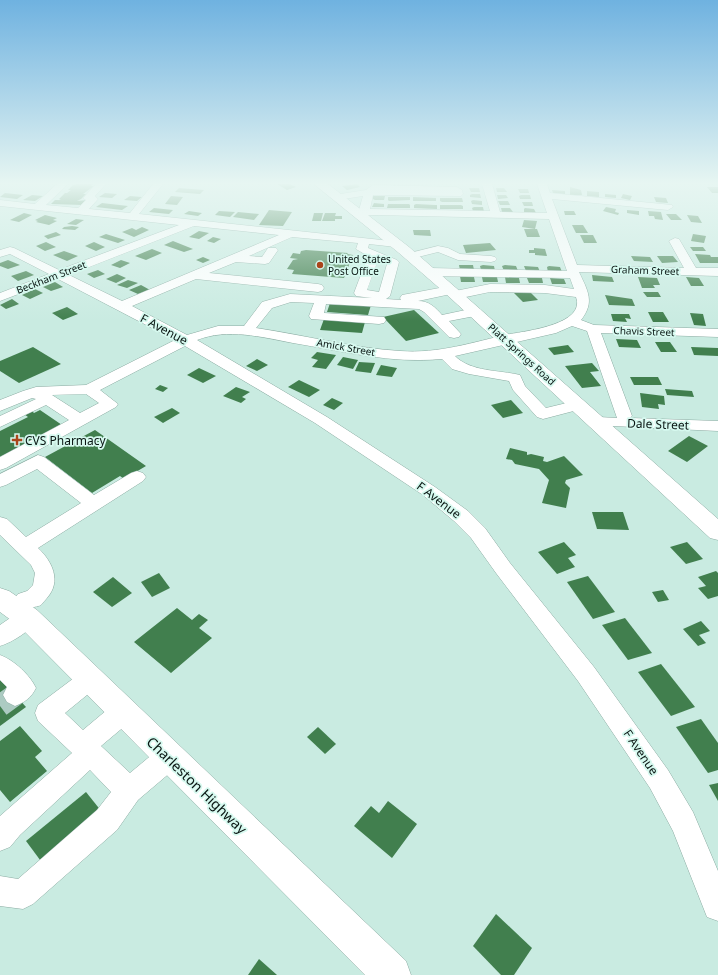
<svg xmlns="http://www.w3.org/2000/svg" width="718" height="975" viewBox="0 0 718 975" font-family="'Noto Sans',sans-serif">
  <rect width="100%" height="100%" fill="#c9ebe1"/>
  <!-- building -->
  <g fill="#417f4e">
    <path d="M77 184H93L91 186H94L83 194H86L81 199 77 201 88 200 84 205 51 204 55 200H59L61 199H59L65 193H67L71 190H68L73 185Z"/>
    <path d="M277 184H290L296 187 287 190Z"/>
    <path d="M357 184 360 187 347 190 342 186Z"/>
    <path d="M570 187 581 190 582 195H570Z"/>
    <path d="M707 187H718V193H712Z"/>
    <path d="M179 188 204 190 200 194 175 192Z"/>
    <path d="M469 188H479L480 192H471Z"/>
    <path d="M496 188H504L507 192H497Z"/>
    <path d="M518 189H528L529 193H520Z"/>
    <path d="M552 190 565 191V194L553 193Z"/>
    <path d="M587 191 599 192V197L587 196Z"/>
    <path d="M5 193 23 195 17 199 0 197Z"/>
    <path d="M105 193 117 194 112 198 99 197Z"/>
    <path d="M472 194H480L481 198 470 197V195Z"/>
    <path d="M605 194 616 195V198L605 197Z"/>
    <path d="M623 194 632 196 630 200 621 198Z"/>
    <path d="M32 195 43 196 35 201 23 200Z"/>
    <path d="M497 195H506L508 198 498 199Z"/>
    <path d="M521 195H530L531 199H520L519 196Z"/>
    <path d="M130 196 142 197 137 201 124 200Z"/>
    <path d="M171 196 183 197 177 205 165 204Z"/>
    <path d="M373 196H385L384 200H375L373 199Z"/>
    <path d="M388 197H410V200L389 201 388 200Z"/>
    <path d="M413 197 436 198V201H413Z"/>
    <path d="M654 197 666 198 668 203 656 202Z"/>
    <path d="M440 198H462L463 202H442L440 201Z"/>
    <path d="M473 200 482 201V205L472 204 471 201Z"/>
    <path d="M498 201H508L510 205H500Z"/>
    <path d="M522 202H532L533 206H524Z"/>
    <path d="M102 203 128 206 122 210 96 207Z"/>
    <path d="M374 203 384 204V207H372Z"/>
    <path d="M388 204H409L410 205V208H387Z"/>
    <path d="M416 204 435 205H437V209L414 208V205Z"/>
    <path d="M440 205H461L463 206V209H440Z"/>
    <path d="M474 207H483L484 212 473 211 472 208Z"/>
    <path d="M606 207 616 209 615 212 619 213 618 215 603 211Z"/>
    <path d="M154 208 173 210 169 214 149 212Z"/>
    <path d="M501 208H510L513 212H502Z"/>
    <path d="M525 208 534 209 536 213 524 212V209Z"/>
    <path d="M269 210 292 212 283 226 259 225Z"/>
    <path d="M627 210 639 211V215L627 213Z"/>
    <path d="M189 211 202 213 198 216 184 214Z"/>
    <path d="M219 211 235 212 230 217 215 215Z"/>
    <path d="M564 211H574L576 215H565Z"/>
    <path d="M648 211 661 212 663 220 655 219 654 216H649Z"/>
    <path d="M238 212 259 214 254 220 233 217Z"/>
    <path d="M24 213 32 215 19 222 10 220Z"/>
    <path d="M314 213H323L321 221H312Z"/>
    <path d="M325 213H336L335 216H342V219H335V221H322Z"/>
    <path d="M666 214H676L682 220H671Z"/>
    <path d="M45 215 57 218 53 220 57 221 49 225 36 222 38 221 35 220Z"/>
    <path d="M687 215 698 216 702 223 691 222Z"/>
    <path d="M76 219 84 220 76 225 67 224Z"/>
    <path d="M524 220 537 221 535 229 522 227Z"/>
    <path d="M572 225H583L588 233H576Z"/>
    <path d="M72 226 79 227 75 230 62 229 64 227Z"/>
    <path d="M142 227 149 230 134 237 122 232 132 228 136 230Z"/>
    <path d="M524 229H537L540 237H527Z"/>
    <path d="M413 230H430L431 236 414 235Z"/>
    <path d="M199 231 209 233 199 239 189 237Z"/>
    <path d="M56 232 61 235 48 239 44 236Z"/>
    <path d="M106 234 125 240 118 243 99 237Z"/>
    <path d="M693 234 706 236 704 243 691 241Z"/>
    <path d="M580 235H593L597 243H584Z"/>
    <path d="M213 237 221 239 214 243 207 241Z"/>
    <path d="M173 241 193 249 184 252 164 245Z"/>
    <path d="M46 242 56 247 45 251 36 246Z"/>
    <path d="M94 242 105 247 96 251 85 246Z"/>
    <path d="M490 243 496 250 466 253 463 245Z"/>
    <path d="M690 247H703L706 251H693Z"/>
    <path d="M534 248 545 249 547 256 535 255V253H529V250H534Z"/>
    <path d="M152 249 162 253 146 260 135 256Z"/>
    <path d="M306 250 348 253 347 254 353 255 344 278 292 274 294 270 287 269 293 260 298 259 290 258 293 253 300 254 301 251Z"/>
    <path d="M64 251 78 256 67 261 53 255Z"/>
    <path d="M695 254 710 255 711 257H718V263H700Z"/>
    <path d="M631 256 650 257 653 262 634 261Z"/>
    <path d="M657 256H673L678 262 662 263Z"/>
    <path d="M203 257 210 260 203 263 196 260Z"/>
    <path d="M8 260 20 265 8 269 0 266V263Z"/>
    <path d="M121 260 130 263 120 268 111 265Z"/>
    <path d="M459 265H473L474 270H460Z"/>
    <path d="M483 265 494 266 495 271 481 270 480 266Z"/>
    <path d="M505 265 516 266 518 271H504L502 266Z"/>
    <path d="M524 266 538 267 540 272 526 271Z"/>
    <path d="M549 266 560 267 562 272H548L547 267Z"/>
    <path d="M98 270 105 274 94 278 87 274Z"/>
    <path d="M26 271 34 275 18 281 11 276Z"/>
    <path d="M117 274 126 278 116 283 106 279Z"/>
    <path d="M592 275 612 277 614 282 593 281Z"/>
    <path d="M460 276 474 277 475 282H461Z"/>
    <path d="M482 277H497L498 282H483Z"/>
    <path d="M505 277 519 278 520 283H506Z"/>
    <path d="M638 277 657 278 660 285H653L655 288H642Z"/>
    <path d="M686 277 699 278 704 286H691Z"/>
    <path d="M527 278H542L543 283H529Z"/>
    <path d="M550 278 564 279 566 284H552Z"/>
    <path d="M128 280 138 283 127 288 117 285Z"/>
    <path d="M55 282 63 287 51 291 43 287Z"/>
    <path d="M141 285 150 290 138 294 129 290Z"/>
    <path d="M35 289 43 293 30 299 22 295Z"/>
    <path d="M529 291 538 300 523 302 514 293Z"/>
    <path d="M643 292H658L661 297H647Z"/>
    <path d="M605 295 632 299 635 306 609 305Z"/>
    <path d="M12 299 19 304 6 309 0 305Z"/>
    <path d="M330 303 371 305 368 315 327 312Z"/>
    <path d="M67 307 78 314 63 320 52 313Z"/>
    <path d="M414 310 439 333 406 341 383 317Z"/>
    <path d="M648 312H663L669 322H653Z"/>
    <path d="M690 313 703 314 706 326 694 325Z"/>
    <path d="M611 314H629L631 319 625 318 627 322 613 321Z"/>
    <path d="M324 319 365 322 362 333 320 330Z"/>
    <path d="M616 339 637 340 641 348 619 347Z"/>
    <path d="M655 342H670L677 352H661Z"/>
    <path d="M568 345 574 352 554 355 548 348Z"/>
    <path d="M33 347 61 364 19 383 0 371V361Z"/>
    <path d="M691 347 718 348V356L694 355Z"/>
    <path d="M317 352 336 355 326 369 312 367 318 360 311 358Z"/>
    <path d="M343 357 358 360 353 369 337 365Z"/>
    <path d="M257 359 268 365 257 371 246 366Z"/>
    <path d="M359 362 375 363 371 373 355 371Z"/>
    <path d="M592 363 599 371 590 372 601 386 582 388 565 366Z"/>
    <path d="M381 365 397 368 392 377 376 375Z"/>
    <path d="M199 368 216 376 203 383 187 375Z"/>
    <path d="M630 377H658L662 385H634Z"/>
    <path d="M299 380 320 390 309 397 288 387Z"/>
    <path d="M160 385 168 388 163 392 155 389Z"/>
    <path d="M236 387 250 392 242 397 246 399 241 403 223 396Z"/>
    <path d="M665 389 692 391 694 397 667 395Z"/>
    <path d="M640 393 664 396 665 405 658 404 659 409 642 407Z"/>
    <path d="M332 398 343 403 334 410 323 405Z"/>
    <path d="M511 400 523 413 503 418 491 405Z"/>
    <path d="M172 408 180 413 163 423 154 417Z"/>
    <path d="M31 410 34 413 40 410 62 425 0 461V431L28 417 24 414Z"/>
    <path d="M95 430 146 466 124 479 120 476 92 493 45 457Z"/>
    <path d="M689 436 708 446 687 462 668 451Z"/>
    <path d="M510 448 527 452V455L531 454 544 457 543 461 547 462 564 456 583 475 566 480 565 483 570 488 566 508 542 503 549 480 539 469 515 464 512 460 506 459Z"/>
    <path d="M592 512H623L629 530 597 529Z"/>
    <path d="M564 542 576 555 568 558 575 567 557 574 538 552Z"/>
    <path d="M687 542 703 559 686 564 670 547Z"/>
    <path d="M716 571 718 573V596L708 599 698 588 706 586 698 577Z"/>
    <path d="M159 573 170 588 152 597 141 582Z"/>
    <path d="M588 576 615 612 593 619 567 582Z"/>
    <path d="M113 577 132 593 112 607 93 592Z"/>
    <path d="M663 590 669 600 658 602 652 592Z"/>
    <path d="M177 608 192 620 199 614 208 620 199 628 212 638 171 673 134 642Z"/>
    <path d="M625 618 652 653 628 660 602 625Z"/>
    <path d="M701 621 710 631 699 635 706 643 698 646 683 629Z"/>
    <path d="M661 664 695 707 671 716 638 672Z"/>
    <path d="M0 678 26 707 0 726Z"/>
    <path d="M701 719 718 743V770L708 773 676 727Z"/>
    <path d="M20 726 42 751 35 757 47 771 10 802 0 790V741Z"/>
    <path d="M318 727 336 744 325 754 307 737Z"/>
    <path d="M718 783V801L709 785Z"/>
    <path d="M86 792 106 817 46 868 26 841Z"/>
    <path d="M388 801 417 824 392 858 354 826 371 806 379 813Z"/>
    <path d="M496 914 532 948 514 975H501L473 946Z"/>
    <path d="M259 959 277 975H248Z"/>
  </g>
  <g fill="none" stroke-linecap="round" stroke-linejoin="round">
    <!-- minor-tunnel -->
    <path stroke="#accbc2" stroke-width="22" stroke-dasharray="22 11" stroke-linecap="butt" d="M0 706 15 695"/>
    <defs>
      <g id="minor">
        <path d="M57 184H68L46 205 78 208 86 200 83 198 85 196 96 184H106L95 196 98 199 89 209 130 213 153 184H163L139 214 400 242 402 244 400 246 396 247 369 244 368 248 397 260 399 262 390 296 386 299 401 300 400 298 402 295 450 286 454 287 456 290 455 291 490 284 545 285 574 289 570 278 429 276 425 275 423 272 425 269 429 268 567 271 549 219 376 215 356 216 351 213 352 211 359 210 363 196 337 200 334 199 332 197 334 195 366 190 373 185 457 187 462 190 463 194 461 196 373 195 370 209 490 211 482 184H492L500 212 547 213 537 184H547L550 193 672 205 673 207 668 210 552 199 577 265 684 268 669 241 675 238 679 239 696 268H718V276L579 272C588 291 595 302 581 320L594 325 718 329V337L601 333 632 416 630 418 718 421V431L592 425 590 422 592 419 598 417 617 418 587 331 572 326 556 333 455 356C471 372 499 370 520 375L525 386 546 408 579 400 585 402 587 405 585 408 543 419 537 417 513 390 509 381 469 374 452 369 442 359C392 364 342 351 293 343 261 337 228 328 197 340L327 417 435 487 468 511 485 528 510 563 594 667 668 770 693 812 718 871V921L707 917 673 831 650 788 578 681 496 573 471 538 454 521 423 495 315 423 185 346 100 390 118 404 116 407 6 468 0 470V457L69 420 46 405 0 427V416L36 399 32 398 0 411V400L23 391 36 387 86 385 175 340 58 279 0 301V293L49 274 10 254 0 257V250L10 247 14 248 59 270 179 225 0 206V200L35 204ZM194 226 279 235 122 301 69 275ZM292 237 358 243 356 249 368 256 354 293 356 296 372 298 290 294 262 302 244 326H218L187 335 132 306 196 279 318 292 322 291 324 288 322 285 318 284 209 273 236 262 265 264 269 263 278 250 276 248H268L262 257 249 256ZM378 260 387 264 379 292 367 290ZM490 292 545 293 576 297C586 324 527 331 510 334 473 342 439 354 400 351 352 348 304 335 256 328L272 308 291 302 314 303 309 316 311 319 379 324 384 323 386 320 384 317 324 313 326 304 419 309 424 312 449 337 454 338 459 337 461 334 449 321 480 315 482 312 480 309 475 308 442 315C435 307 429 301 418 301L451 294 450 295 452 298 456 299ZM86 394 99 403 80 413 52 395Z"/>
        <path d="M438 246 448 248 460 254 491 256 495 257 497 259 495 261 491 262 458 260 438 252 410 259 406 258 404 256 406 254Z"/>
        <path d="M38 455 44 457 94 495 131 473 137 471 143 473 146 477 143 481 38 548C52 561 62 581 47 598 45 600 43 603 41 605 37 607 33 606 29 610L36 612 39 618C32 630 13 642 0 646V625L13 616 9 615 6 609 18 594 27 591 33 585 35 573 31 565 0 535V517L7 519 26 537 81 503 37 469 6 485 0 487V474Z"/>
        <path d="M0 655C14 660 30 675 36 688 31 698 25 702 15 706L7 702 3 695 7 687 0 680Z"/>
        <path d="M90 669 98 672 102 679 98 686 65 713 83 730 114 704 123 701 132 704 135 712 132 720 101 746 130 773 160 748 169 745 178 748 182 757 178 766 138 800 117 830 33 904 23 909 0 906V876L18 879 97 810 111 792 90 770 20 835 10 847 0 851V816L72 753 38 721 35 713 38 705 82 672Z"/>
      </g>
      <g id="major">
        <path d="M314 184H328L409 247 455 287 718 519V540L710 538 445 293 399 253Z"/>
        <path d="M0 588 9 591 37 610 406 961 411 975H365L19 626 0 612Z"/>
      </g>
    </defs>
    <!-- minor casing -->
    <use href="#minor" stroke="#8baba2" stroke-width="1"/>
    <!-- major casing -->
    <use href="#major" stroke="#8baba2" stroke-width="1"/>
    <!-- minor -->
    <use href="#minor" fill="#fff" fill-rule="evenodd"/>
    <!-- major -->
    <use href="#major" fill="#fff" fill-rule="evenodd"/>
  </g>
  <!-- sky -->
  <linearGradient id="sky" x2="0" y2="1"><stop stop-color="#6fb2e0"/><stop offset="0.57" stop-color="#e7f6f2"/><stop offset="1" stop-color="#e7f6f2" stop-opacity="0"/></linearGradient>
  <rect width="718" height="321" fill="url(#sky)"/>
  <!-- markers -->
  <g fill="#aa451b" stroke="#d6f9ef" stroke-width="1.5">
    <circle cx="320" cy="265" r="4"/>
    <path d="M15 434h4v4h4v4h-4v4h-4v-4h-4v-4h4z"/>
  </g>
  <g text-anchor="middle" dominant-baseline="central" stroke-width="3.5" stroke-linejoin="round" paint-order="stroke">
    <!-- far-poi labels -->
    <g font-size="10" fill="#091512" stroke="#d6f9ef" text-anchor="start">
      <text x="328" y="259">United States<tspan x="328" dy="12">Post Office</tspan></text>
    </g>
    <!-- far-street labels -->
    <g font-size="10" fill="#091512" stroke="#d6f9ef">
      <text transform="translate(645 270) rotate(2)">Graham Street</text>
      <text transform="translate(51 277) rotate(-21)">Beckham Street</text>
      <text transform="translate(644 331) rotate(2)">Chavis Street</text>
      <text transform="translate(346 347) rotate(10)">Amick Street</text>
      <text transform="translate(522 354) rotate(42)">Platt Springs Road</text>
    </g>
    <!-- street labels -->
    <g font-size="12" fill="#091512" stroke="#d6f9ef">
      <text transform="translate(164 329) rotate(28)">F Avenue</text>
      <text transform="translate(658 424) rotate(2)">Dale Street</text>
      <text transform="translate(439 500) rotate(37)">F Avenue</text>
      <text transform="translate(641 752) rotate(56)">F Avenue</text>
    </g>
    <!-- poi labels -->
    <g font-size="12" fill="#091512" stroke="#d6f9ef" text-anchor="start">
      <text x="25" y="440">CVS Pharmacy</text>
    </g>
    <!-- near-street labels -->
    <g font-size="14" fill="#091512" stroke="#d6f9ef">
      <text transform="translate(197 785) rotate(44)">Charleston Highway</text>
    </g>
  </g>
</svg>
